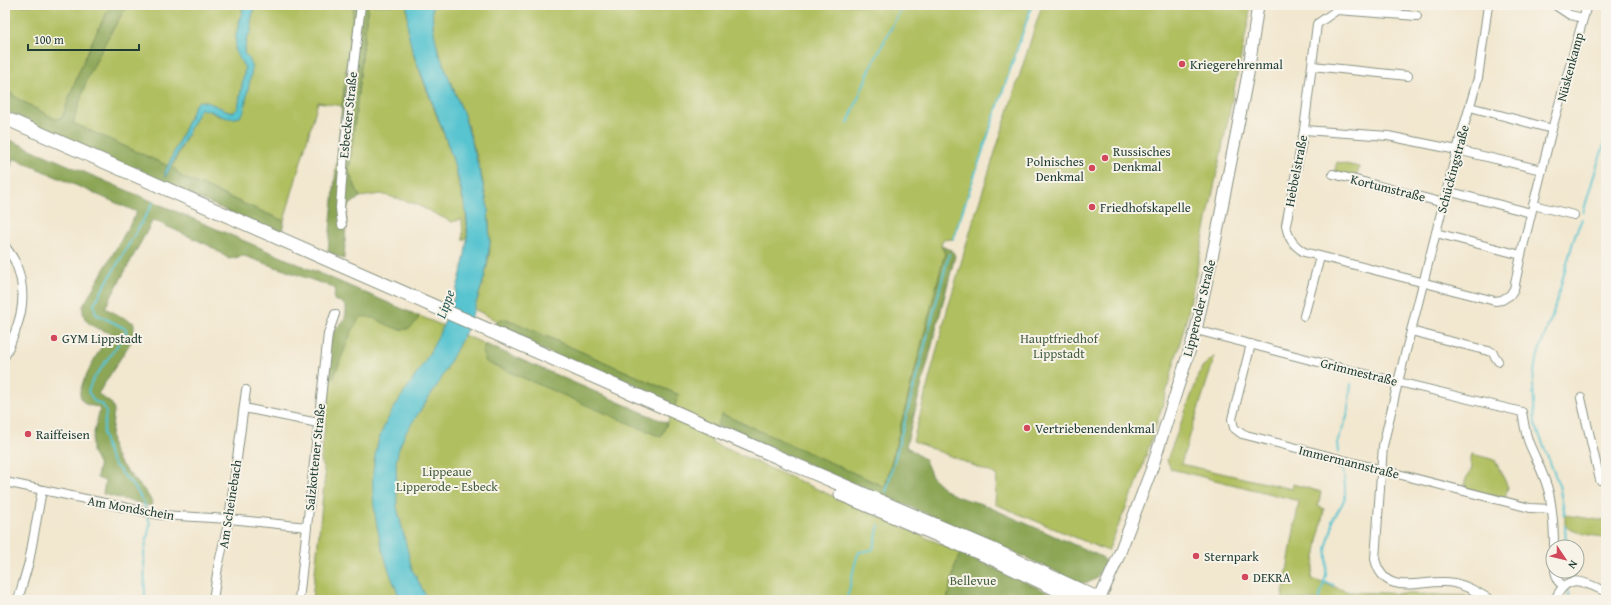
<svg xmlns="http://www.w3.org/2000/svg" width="1611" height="605" viewBox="0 0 1611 605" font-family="'Gentium Book Plus',serif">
  <rect width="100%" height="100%" fill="#f7f3e8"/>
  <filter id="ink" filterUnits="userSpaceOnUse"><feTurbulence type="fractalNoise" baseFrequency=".025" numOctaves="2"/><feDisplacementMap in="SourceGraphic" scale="8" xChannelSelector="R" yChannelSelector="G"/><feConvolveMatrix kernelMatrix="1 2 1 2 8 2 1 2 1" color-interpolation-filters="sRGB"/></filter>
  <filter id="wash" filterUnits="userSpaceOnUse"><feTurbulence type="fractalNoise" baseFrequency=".012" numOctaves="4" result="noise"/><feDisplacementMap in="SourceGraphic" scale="16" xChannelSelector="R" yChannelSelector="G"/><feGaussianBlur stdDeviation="0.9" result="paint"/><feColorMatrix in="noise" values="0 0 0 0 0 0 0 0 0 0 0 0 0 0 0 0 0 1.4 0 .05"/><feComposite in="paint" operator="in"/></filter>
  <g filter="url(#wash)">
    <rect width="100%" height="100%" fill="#f2e7cf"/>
    <!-- green -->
    <g fill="#b0bf61" stroke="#687e4a">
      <path d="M5 5H111C90 42 76 78 62 118L55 119 20 100 5 89Z"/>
      <path d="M127 5H244L236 35 235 51 245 68 238 108 234 112 228 111 204 101 195 105 168 166 73 123 87 79 106 41Z"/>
      <path d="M255 5H354L342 106 318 102 284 221 182 177 172 167 200 108 206 109 218 116 240 117 250 60 244 54 247 37 251 31V21Z"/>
      <path d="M368 5H407L408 29 412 51 452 156 466 213 467 237 463 240 462 219 452 222 413 203 381 194 360 197 349 172Z"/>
      <path d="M432 5H1032L953 239 943 240 941 246 945 253 885 487 722 415 711 442 961 553 955 566 947 600H312L325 475 321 460 327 405 329 362 348 340 360 311 416 321 420 316 485 344 482 353 661 437 679 395 507 319 497 321 474 309C481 288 490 265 490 242 490 200 477 154 464 115 454 86 436 57 433 26 432 19 432 12 432 5Z"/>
      <path d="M1042 5H1250L1249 18 1187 317 1163 404 1135 489 1132 493 1108 551 995 504 997 475 913 441 948 307 976 212Z"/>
      <path d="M1337 162 1359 167 1356 178 1334 173Z"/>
      <path d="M1215 356 1181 464 1292 489 1293 484 1321 492 1318 506 1324 509 1311 579 1349 592 1465 596 1473 600H1282L1299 501 1171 469 1167 460 1202 367Z"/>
      <path d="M1472 454 1495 460 1508 487 1505 499 1466 488C1462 478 1471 475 1472 467L1470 463Z"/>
      <path d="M1565 515 1606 521V537C1593 536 1576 534 1565 526Z"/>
    </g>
    <!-- forest -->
    <g fill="#8ca657" stroke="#567246">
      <path d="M111 5H127L106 41 87 79 73 123 175 169 182 177 284 221 282 232 278 233 42 130 5 110V89L20 100 55 119 62 118C76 78 90 42 111 5Z"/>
      <path d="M354 5H368L349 172 360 197 347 207 344 259 328 252 342 106Z"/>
      <path d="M5 138 419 316C405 348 382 313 360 317L350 335 334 377 330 379 327 376C328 364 327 347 332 336 337 322 347 326 346 307L341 302 334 300 335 288 244 256 229 259 208 245 153 220 105 308 134 323V337L98 394 112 404 114 410 111 435 113 450 119 462 146 492 152 502 151 506 103 494 105 481 97 478 99 466 92 452V441L100 408 85 404C83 402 81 398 80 395 78 388 97 354 102 346L108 344 113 334C98 328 81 326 83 306L137 212 13 158 7 179H5V151L6 145H5Z"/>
      <path d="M941 246 952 250 955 256 906 446 925 460 932 477 947 491 958 497 982 504 1102 557 1105 562C1098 575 1097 583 1081 583L963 529 717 426 722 414 885 487 945 253Z"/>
      <path d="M507 319 679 395 674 407 492 328 497 321Z"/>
      <path d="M485 344 667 423 661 437 486 362 482 352Z"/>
      <path d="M961 553 1065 600H947L955 566Z"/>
    </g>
    <!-- water -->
    <g fill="#58c4d0" stroke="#3c8082">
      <path d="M244 5H255L251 21V32L247 37 244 53 250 60 252 70 244 111 240 117C222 122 216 110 200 109L165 178V172L195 105 199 101C211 101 222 111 234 112L238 108 245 68 235 51 236 35Z"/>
      <path d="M407 5H432L433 27 438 51 464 115 480 172 488 207 490 243 485 276 468 327 440 381 406 432 399 448 396 462 397 507 412 569 428 600H401C379 553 361 481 382 431 392 407 410 386 423 364 445 328 463 281 467 239 469 222 465 206 461 189 452 152 438 117 424 81 418 64 410 49 408 30 407 22 408 13 407 5Z"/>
    </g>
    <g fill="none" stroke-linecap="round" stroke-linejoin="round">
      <!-- stream -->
      <g stroke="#58c4d0" stroke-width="2">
        <path d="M848 123 870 69 903 5"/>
        <path d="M1583 213 1595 172 1606 139"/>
        <path d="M953 239 1032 5"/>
        <path d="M1338 452 1337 443 1347 417 1351 384"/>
        <path d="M886 492 949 254"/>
        <path d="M146 510 143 501 136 489 114 464 109 455 103 434 106 412 103 405 94 401 88 391 92 381 126 333V329L96 314 94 304 153 203"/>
        <path d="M1565 515 1559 485 1535 424 1533 383 1535 366 1540 348 1553 313 1575 235 1582 219"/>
        <path d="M1565 526 1566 547"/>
        <path d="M1568 571V574"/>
        <path d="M1324 582 1334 585"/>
        <path d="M1569 591V600"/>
        <path d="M145 600 144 554 150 524 147 514"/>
        <path d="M846 600C852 585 852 567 859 552L872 550 874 546 879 525"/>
        <path d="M1319 600 1326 575 1327 557 1326 549 1332 528V521L1341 506 1345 498V487L1344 475 1340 467"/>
      </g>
    </g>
  </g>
  <g filter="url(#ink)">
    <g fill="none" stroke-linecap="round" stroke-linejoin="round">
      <defs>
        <g id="minor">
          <path d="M1488 5 1478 78 1457 150 1398 382 1383 446 1375 559C1385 601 1424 577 1454 583 1468 586 1479 593 1491 600"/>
          <path d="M1555 5 1570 15 1583 18"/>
          <path d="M1417 16 1337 10 1317 24 1304 130 1286 225C1288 238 1293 245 1304 252L1495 301 1502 300 1510 295 1514 289 1521 255 1552 129 1587 5"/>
          <path d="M1312 66 1408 76"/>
          <path d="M1470 107 1552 129"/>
          <path d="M1304 130 1388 136 1457 150 1542 170"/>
          <path d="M1333 174 1444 203"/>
          <path d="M1447 191 1531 213"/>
          <path d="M1533 205 1574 215"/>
          <path d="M342 225 340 208 345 141 361 5"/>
          <path d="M1436 233 1521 255"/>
          <path d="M5 246C9 252 14 258 16 264 30 299 19 325 5 356"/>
          <path d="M1304 316 1320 257"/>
          <path d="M1196 330 1345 369 1522 412C1524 422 1525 433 1529 443 1536 460 1547 479 1550 498 1553 514 1554 530 1554 547"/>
          <path d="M1411 331 1492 352 1498 361"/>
          <path d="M1251 344 1232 419 1234 428 1242 434 1530 508 1551 509"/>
          <path d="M1581 398 1600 480 1606 479"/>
          <path d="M244 408 318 423"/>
          <path d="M5 482 161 515 229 519 307 527"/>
          <path d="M1555 571 1558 581 1563 586"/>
          <path d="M18 600 29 562 42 490"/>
          <path d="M213 600 218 567 229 519 246 390"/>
          <path d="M299 600 328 334 335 314"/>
          <path d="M1555 600C1567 571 1584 582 1606 592"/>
        </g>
        <path id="secondary" d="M1099 600 1117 560 1152 468 1196 330 1214 248 1248 74 1258 5"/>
        <g id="trunk">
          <path d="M5 118 798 466 989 548 1099 599"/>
          <path d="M841 494 987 556 1079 600"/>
        </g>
      </defs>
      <!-- minor casing -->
      <use href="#minor" stroke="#889282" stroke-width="10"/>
      <!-- secondary casing -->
      <use href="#secondary" stroke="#889282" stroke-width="13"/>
      <!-- trunk casing -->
      <use href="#trunk" stroke="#889282" stroke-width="15"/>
      <!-- minor -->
      <use href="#minor" stroke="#fff" stroke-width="8"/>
      <!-- secondary -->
      <use href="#secondary" stroke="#fff" stroke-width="11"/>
      <!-- trunk -->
      <use href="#trunk" stroke="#fff" stroke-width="13"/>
    </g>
  </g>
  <!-- markers -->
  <g fill="#d1495b" stroke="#f7f3e8" stroke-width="1.5">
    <circle cx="1182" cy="64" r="4"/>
    <circle cx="1105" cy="158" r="4"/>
    <circle cx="1092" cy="168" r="4"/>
    <circle cx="1092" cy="207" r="4"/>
    <circle cx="54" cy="338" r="4"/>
    <circle cx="1027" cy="428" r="4"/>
    <circle cx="28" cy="434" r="4"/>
    <circle cx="1196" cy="556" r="4"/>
    <circle cx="1245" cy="577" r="4"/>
  </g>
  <g text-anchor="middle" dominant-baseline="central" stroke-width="4" stroke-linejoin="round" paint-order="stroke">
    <!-- poi labels -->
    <g font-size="13" fill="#1f3d34" stroke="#f7f3e8" text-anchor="start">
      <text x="1190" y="64">Kriegerehrenmal</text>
      <text x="1113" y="151">Russisches<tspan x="1113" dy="15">Denkmal</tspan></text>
      <text x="1084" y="161" text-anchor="end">Polnisches<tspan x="1084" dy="15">Denkmal</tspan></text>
      <text x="1100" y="207">Friedhofskapelle</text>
      <text x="62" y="338">GYM Lippstadt</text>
      <text x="1035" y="428">Vertriebenendenkmal</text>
      <text x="36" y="434">Raiffeisen</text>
      <text x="1204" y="556">Sternpark</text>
      <text x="1253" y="577">DEKRA</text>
    </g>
    <!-- street labels -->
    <g font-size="13" fill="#1f3d34" stroke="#f7f3e8">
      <text transform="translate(1570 67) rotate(-75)">Nüskenkamp</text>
      <text transform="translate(348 115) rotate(-84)">Esbecker Straße</text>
      <text transform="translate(1453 169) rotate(-75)">Schückingstraße</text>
      <text transform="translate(1296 171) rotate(-79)">Hebbelstraße</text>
      <text transform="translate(1388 188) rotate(14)">Kortumstraße</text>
      <text transform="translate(1199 308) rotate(-76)">Lipperoder Straße</text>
      <text transform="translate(1359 372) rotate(14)">Grimmestraße</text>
      <text transform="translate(315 457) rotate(-84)">Salzkottener Straße</text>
      <text transform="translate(1349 462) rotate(14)">Immermannstraße</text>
      <text transform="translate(230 504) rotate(-81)">Am Scheinebach</text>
      <text transform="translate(131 508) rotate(10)">Am Mondschein</text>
    </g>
    <!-- park labels -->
    <g font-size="13" fill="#435e3f" stroke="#f7f3e8">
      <text x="1059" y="338">Hauptfriedhof<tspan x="1059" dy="15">Lippstadt</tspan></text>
      <text x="447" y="471">Lippeaue<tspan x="447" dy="15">Lipperode - Esbeck</tspan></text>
      <text x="973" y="580">Bellevue</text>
    </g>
    <!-- water labels -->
    <g font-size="14" font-style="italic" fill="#2d5f5b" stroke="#f7f3e8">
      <text transform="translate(445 304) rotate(-70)">Lippe</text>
    </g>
  </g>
  <!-- margin -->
  <rect width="1611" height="605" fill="none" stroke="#f7f3e8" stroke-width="20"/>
  <!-- north arrow -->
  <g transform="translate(1565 559) rotate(125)"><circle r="19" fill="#f7f3e8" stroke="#a1aaa0"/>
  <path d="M0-3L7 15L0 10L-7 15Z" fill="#d1495b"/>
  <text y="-6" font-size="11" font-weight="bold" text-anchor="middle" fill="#1f3d34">N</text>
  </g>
  <!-- scale -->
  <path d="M28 44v6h111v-6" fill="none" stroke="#1f3d34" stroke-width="2"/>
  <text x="34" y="44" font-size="12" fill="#1f3d34" stroke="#f7f3e8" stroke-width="3" paint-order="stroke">100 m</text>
</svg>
